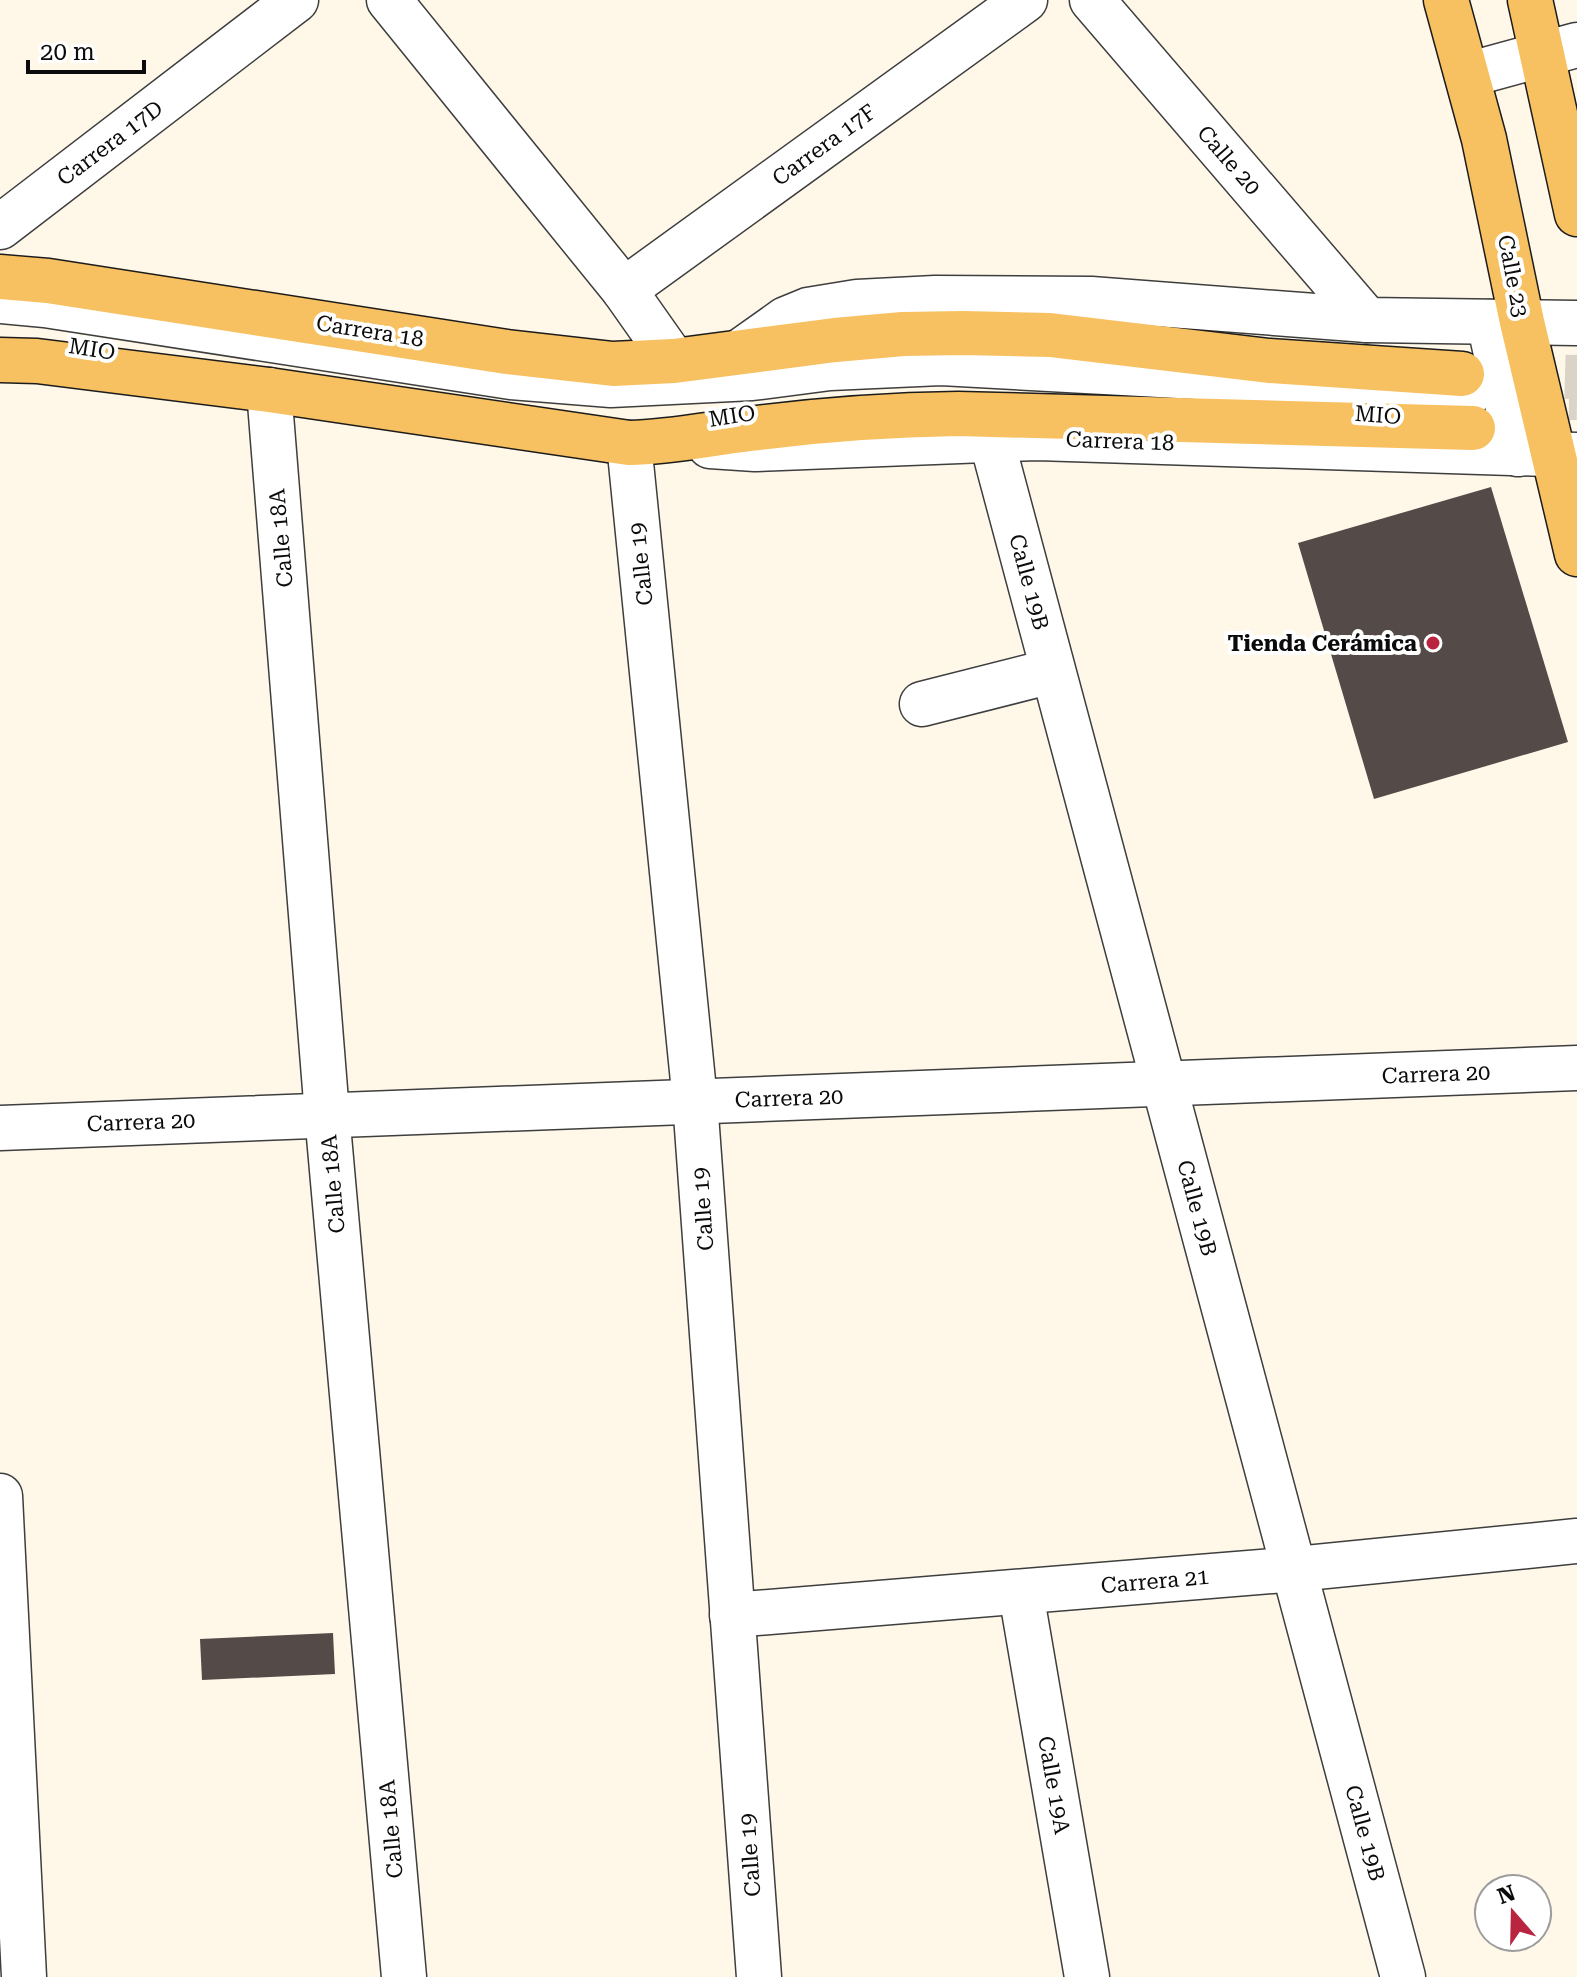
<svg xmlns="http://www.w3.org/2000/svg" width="1577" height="1977" viewBox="0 0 1577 1977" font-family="'Roboto Serif',serif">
  <rect width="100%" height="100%" fill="#fff8e9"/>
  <!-- building -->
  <g fill="#544b48">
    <path d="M1491 487 1568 742 1374 799 1298 543Z"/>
    <path d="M333 1633 335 1674 202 1680 200 1639Z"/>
  </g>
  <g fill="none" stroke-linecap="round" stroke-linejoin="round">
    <!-- minor-tunnel -->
    <path stroke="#dad4c8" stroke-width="44" stroke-dasharray="44 22" stroke-linecap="butt" d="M1503 397 1577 398"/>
    <!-- major-tunnel -->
    <g stroke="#dad4c8" stroke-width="44" stroke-dasharray="44 22" stroke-linecap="butt">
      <path d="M1499 375 1577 377"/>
      <path d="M1511 428 1577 430"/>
    </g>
    <defs>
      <g id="minor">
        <path d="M389 0 624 290 674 361"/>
        <path d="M1092 0 1367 320"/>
        <path d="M1467 75 1577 45"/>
        <path d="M0 227 296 0"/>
        <path d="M624 290 1025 0"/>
        <path d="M0 301 45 305 511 377 611 385 752 378 830 368 941 363 1270 381 1424 396H1467"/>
        <path d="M1489 322 1518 454"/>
        <path d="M741 351 786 319 808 310 857 302 935 298 1091 299 1367 320 1577 323"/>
        <path d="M269 390 327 1114 404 1977"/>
        <path d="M991 438 1403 1977"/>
        <path d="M629 443 695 1101 759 1977"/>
        <path d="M710 446 755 449 1037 438 1577 455"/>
        <path d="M922 704 1052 671"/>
        <path d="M0 1128 1577 1068"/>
        <path d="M0 1496 24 1977"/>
        <path d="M1021 1593 1087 1977"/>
        <path d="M732 1615 1296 1569 1577 1541"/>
      </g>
      <g id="major">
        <path d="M1446 0 1484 139 1522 322 1577 554"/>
        <path d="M1530 0 1577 214"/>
        <path d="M0 277 48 281 507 352 613 364 674 361 835 340 903 334 963 333 1050 335 1269 361 1462 374"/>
        <path d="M0 360 37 361 269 390 629 443C670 442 709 434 750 429 819 420 889 415 958 414L1473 428"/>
      </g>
    </defs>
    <!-- minor casing -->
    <use href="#minor" stroke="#3e3e3e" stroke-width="47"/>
    <!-- major casing -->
    <use href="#major" stroke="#1c1c1c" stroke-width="47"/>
    <!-- minor -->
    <use href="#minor" stroke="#fff" stroke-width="44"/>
    <!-- major -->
    <use href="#major" stroke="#f7c061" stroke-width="44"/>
  </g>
  <!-- markers -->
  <circle fill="#b9253f" stroke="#fff" stroke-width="3" cx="1433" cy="643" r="8"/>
  <g text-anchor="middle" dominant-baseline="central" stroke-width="8" stroke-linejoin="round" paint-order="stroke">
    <!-- street labels -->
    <g font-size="22" fill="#0b0b0b" stroke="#fff">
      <text transform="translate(110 143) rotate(-37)">Carrera 17D</text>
      <text transform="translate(824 145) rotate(-36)">Carrera 17F</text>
      <text transform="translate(1229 160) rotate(49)">Calle 20</text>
      <text transform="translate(1513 276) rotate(79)">Calle 23</text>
      <text transform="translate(370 331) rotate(9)">Carrera 18</text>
      <text transform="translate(92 349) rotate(9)">MIO</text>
      <text transform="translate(1378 415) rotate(4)">MIO</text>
      <text transform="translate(732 416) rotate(-9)">MIO</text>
      <text transform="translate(1120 441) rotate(2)">Carrera 18</text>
      <text transform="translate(281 538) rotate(-95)">Calle 18A</text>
      <text transform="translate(641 564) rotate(-96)">Calle 19</text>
      <text transform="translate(1029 582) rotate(75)">Calle 19B</text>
      <text transform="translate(1436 1074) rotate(-2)">Carrera 20</text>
      <text transform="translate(789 1098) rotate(-2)">Carrera 20</text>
      <text transform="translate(141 1122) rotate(-2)">Carrera 20</text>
      <text transform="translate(333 1184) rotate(-95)">Calle 18A</text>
      <text transform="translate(1197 1208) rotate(75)">Calle 19B</text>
      <text transform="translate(703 1209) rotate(-94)">Calle 19</text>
      <text transform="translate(1155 1581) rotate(-5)">Carrera 21</text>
      <text transform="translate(1054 1785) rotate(80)">Calle 19A</text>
      <text transform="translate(391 1829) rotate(-95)">Calle 18A</text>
      <text transform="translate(1365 1833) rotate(75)">Calle 19B</text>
      <text transform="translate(750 1855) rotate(-94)">Calle 19</text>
    </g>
    <!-- poi labels -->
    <g font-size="22" font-weight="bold" fill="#0b0b0b" stroke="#fff" text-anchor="end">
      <text x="1417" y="643">Tienda Cerámica</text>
    </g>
  </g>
  <!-- north arrow -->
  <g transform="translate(1513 1913) rotate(340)"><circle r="38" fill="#ffffff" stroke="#9d9d9d" stroke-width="2"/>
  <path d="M0-6L14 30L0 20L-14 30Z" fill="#b9253f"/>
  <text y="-12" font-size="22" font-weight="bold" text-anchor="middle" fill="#0b0b0b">N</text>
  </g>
  <!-- scale -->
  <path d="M28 60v12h116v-12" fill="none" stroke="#0b0b0b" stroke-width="4"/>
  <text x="40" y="60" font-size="24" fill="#0b0b0b" stroke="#ffffff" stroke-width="6" paint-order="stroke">20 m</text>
</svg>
